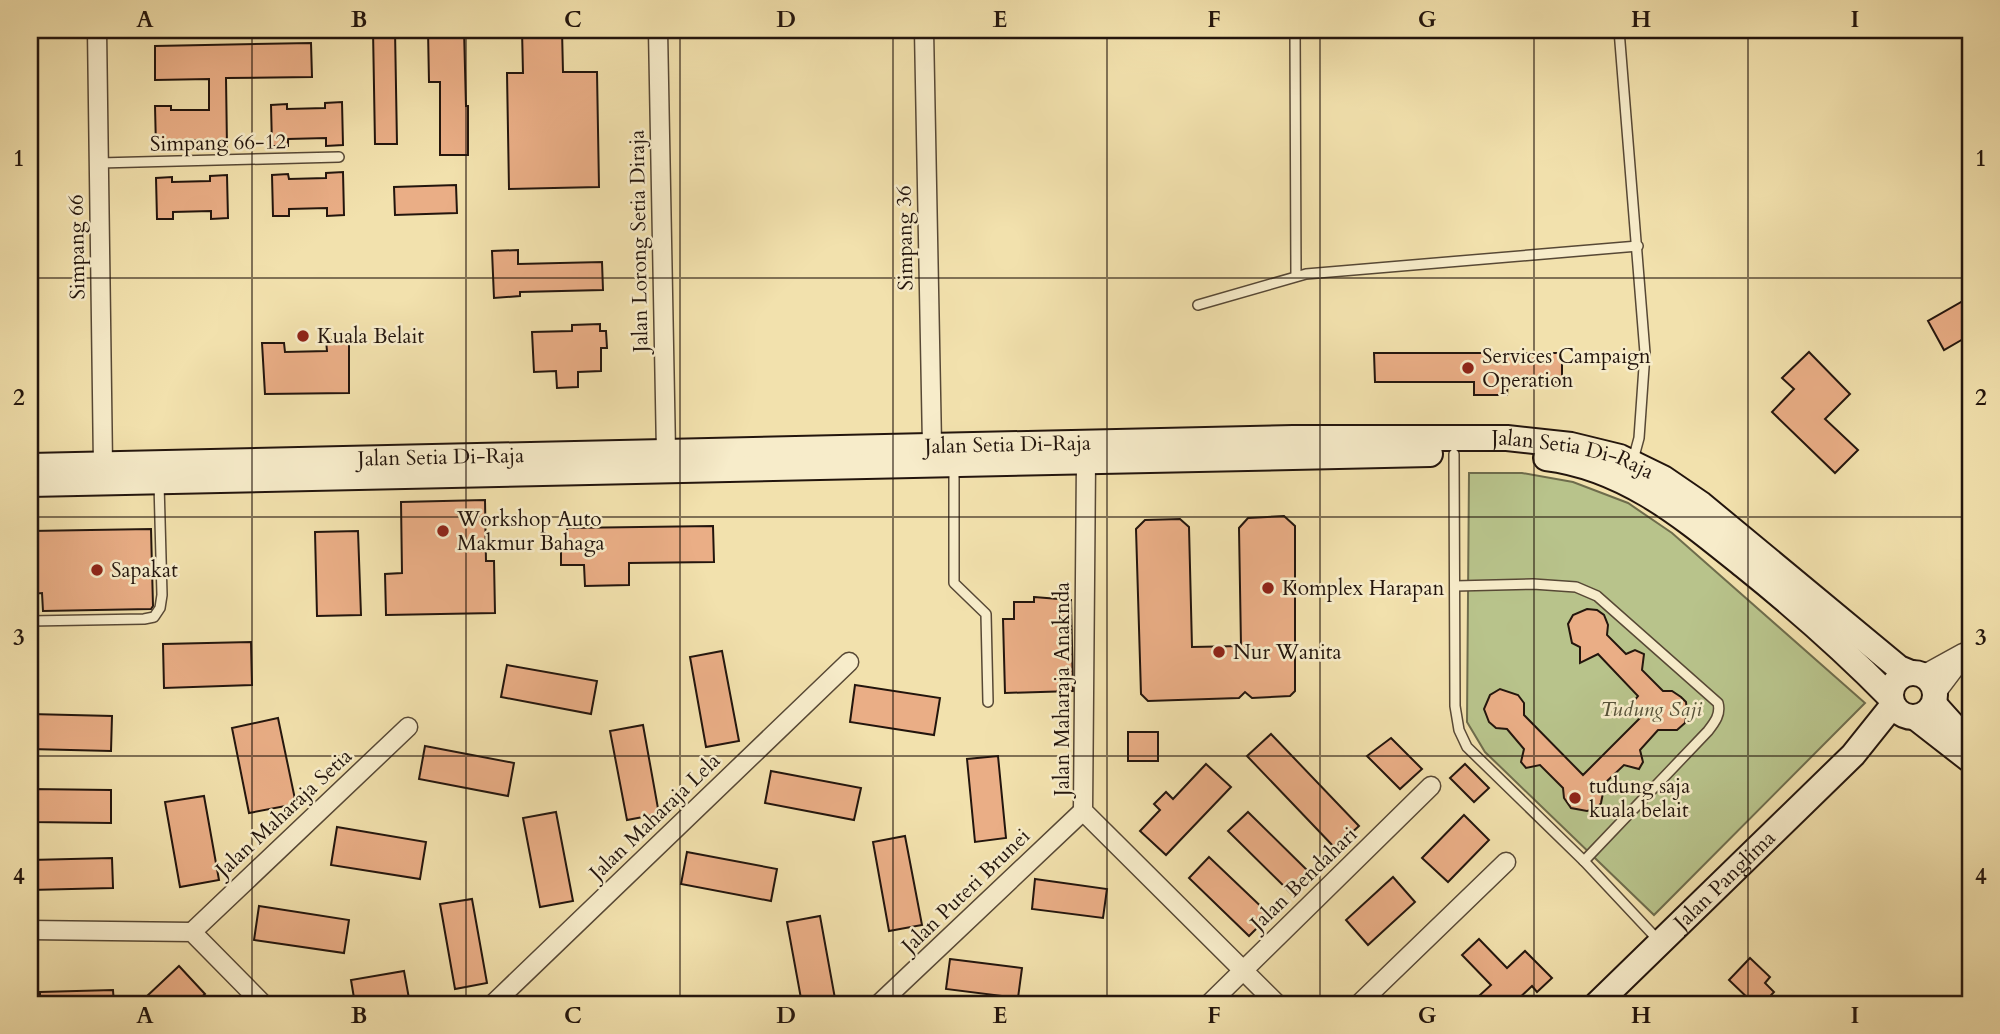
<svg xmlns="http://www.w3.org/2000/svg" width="2000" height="1034" viewBox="0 0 2000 1034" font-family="Cardo,serif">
  <rect width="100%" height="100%" fill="#f2e1ad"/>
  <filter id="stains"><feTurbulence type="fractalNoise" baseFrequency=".00286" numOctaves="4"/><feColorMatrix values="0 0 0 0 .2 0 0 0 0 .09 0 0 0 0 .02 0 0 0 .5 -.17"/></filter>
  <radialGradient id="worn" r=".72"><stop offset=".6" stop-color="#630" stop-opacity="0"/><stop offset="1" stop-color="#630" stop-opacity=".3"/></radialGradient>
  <!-- green -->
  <path fill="#b8c38b" stroke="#6e6c4c" stroke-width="2" d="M1469 473H1522L1573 482 1628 503 1672 533 1865 703 1654 915 1485 752 1467 722Z"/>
  <!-- building -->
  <g fill="#eaae86" stroke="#23150d" stroke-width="2">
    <path d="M373 30H395L397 144H375Z"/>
    <path d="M428 30H464L466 106H468V155H440V82H429Z"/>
    <path d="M522 30H562L563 72H597L599 187 509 189 507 73H523Z"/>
    <path d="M311 43 312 77 226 78 227 147H210V140L172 141V147L156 148 155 106H171V110H209V79L155 80V46Z"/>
    <path d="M342 102 343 145 326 146V138L288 139V146H272L271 105 287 104V109L325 108V103Z"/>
    <path d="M343 172 344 215 327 216V208L289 209V216H273L272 175 288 174 289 179 326 178V173Z"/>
    <path d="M227 175 228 218 211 219V211L173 212V219H157L156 178 172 177V182L210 181V176Z"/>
    <path d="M456 185 457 213 395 215 394 187Z"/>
    <path d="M518 250V264L602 262 603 290 520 292V296L494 298 492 251Z"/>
    <path d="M1970 297V335L1944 350 1928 321Z"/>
    <path d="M600 324V331H606L607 348H601V371L578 372V387L557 388 556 371 534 372 532 332 572 331V325Z"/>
    <path d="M326 340H349V393L265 394 262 343H284L285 352 327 351Z"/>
    <path d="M1809 352 1850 394 1825 419 1858 450 1835 473 1772 412 1794 389 1782 378Z"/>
    <path d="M1374 353H1562V382H1508L1507 395H1474V382H1375Z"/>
    <path d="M485 500 486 561H494L495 613 386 615 385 574 402 573 401 502Z"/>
    <path d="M1284 516 1295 526V691L1290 696 1252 698 1245 692 1239 698 1148 701 1141 694 1136 529 1145 520 1180 519 1189 527 1192 647 1241 646 1239 528 1248 518Z"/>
    <path d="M713 526 714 562 629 563V585L585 586 584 565H561V543L567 542V528Z"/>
    <path d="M151 529 153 606 151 609 43 611 42 593 30 594V531Z"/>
    <path d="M358 531 361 615 317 616 315 532Z"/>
    <path d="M1034 597 1071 600 1073 691 1005 693 1003 619H1014V602H1034Z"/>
    <path d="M1587 609 1597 610 1604 615 1608 625 1607 635 1626 654 1635 650 1644 654 1642 670 1663 691H1672L1681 697 1686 702 1687 713 1685 723 1677 730H1658L1640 750 1643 762 1639 769 1624 765 1605 783 1601 803 1597 808 1587 811 1571 808 1564 798 1563 788 1540 765 1526 768 1521 762 1524 749 1507 729 1496 728 1489 722 1484 709 1490 695 1500 689 1518 695 1524 703V715L1583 775 1640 718 1626 711 1638 696 1598 654 1580 663V647L1572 643 1568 624 1573 615Z"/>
    <path d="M251 642 252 685 164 688 163 644Z"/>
    <path d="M722 651 739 741 706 747 690 657Z"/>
    <path d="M507 665 597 681 591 714 501 697Z"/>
    <path d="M855 685 940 698 934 735 850 722Z"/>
    <path d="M30 714 112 716 111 751 30 749Z"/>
    <path d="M278 718 296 804 249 813 232 728Z"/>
    <path d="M643 725 659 814 627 820 610 731Z"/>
    <rect x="1128" y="732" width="30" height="29"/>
    <path d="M1271 734 1359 826 1335 848 1247 756Z"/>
    <path d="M1391 738 1422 769 1400 789 1367 756Z"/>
    <path d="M425 746 514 763 508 796 419 779Z"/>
    <path d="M998 756 1006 838 975 842 967 759Z"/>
    <path d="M1206 764 1231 787 1166 855 1140 831 1160 810 1154 804 1166 792 1173 799Z"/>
    <path d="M1465 764 1489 788 1474 802 1450 778Z"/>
    <path d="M771 771 861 788 854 820 765 803Z"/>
    <path d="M30 789 111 790V823L30 822Z"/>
    <path d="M204 796 219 880 180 887 165 802Z"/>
    <path d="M556 812 573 901 540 907 523 818Z"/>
    <path d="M1248 812 1312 875 1292 894 1228 831Z"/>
    <path d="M1464 815 1489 840 1448 882 1422 858Z"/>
    <path d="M337 827 426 842 420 879 331 865Z"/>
    <path d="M905 836 922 925 889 931 873 842Z"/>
    <path d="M687 852 777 869 771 901 681 884Z"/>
    <path d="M1209 857 1270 915 1249 936 1189 878Z"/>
    <path d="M112 858 113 888 30 890V860Z"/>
    <path d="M1393 877 1415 902 1368 945 1346 920Z"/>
    <path d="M1035 879 1107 889 1103 918 1032 909Z"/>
    <path d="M472 899 487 983 455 989 440 904Z"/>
    <path d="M259 906 349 920 344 953 254 940Z"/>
    <path d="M820 916 836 1004H802L787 922Z"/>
    <path d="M1479 939 1507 968 1525 951 1552 978 1537 992 1532 986 1513 1004H1488L1480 995 1491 985 1462 955Z"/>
    <path d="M1750 958 1770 977 1765 983 1774 992 1763 1004H1754L1729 980Z"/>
    <path d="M950 959 1022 968 1018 998 946 989Z"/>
    <path d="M179 966 205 994 193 1004H155L147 996Z"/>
    <path d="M404 971 410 1004H355L351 980Z"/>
    <path d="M113 990 114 1004H40V992Z"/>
  </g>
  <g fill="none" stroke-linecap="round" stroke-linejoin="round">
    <defs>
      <g id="lane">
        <path d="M1295 30 1296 276"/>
        <path d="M1619 30 1645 353 1639 438 1633 460"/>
        <path d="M99 163 339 157"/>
        <path d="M1198 305 1306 274 1638 246"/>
        <path d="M1454 454 1455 706 1459 730 1467 747 1584 861 1659 941"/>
        <path d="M954 466V583L986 614 988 702"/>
        <path d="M1455 586 1533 584 1576 587 1597 596 1718 703C1721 714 1715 722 1708 731L1584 861"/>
        <path d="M30 621 144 619 154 617 160 608 162 595 159 483"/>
      </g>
      <g id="street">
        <path d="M97 30 103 465"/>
        <path d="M658 30 666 452"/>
        <path d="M924 30 932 445"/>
        <path d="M1086 462 1083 811 1277 1004"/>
        <path d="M1923 675 1963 653"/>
        <path d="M1936 693 1970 648"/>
        <path d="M30 930 192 932 263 1004"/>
        <path d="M192 932 408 727"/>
        <path d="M493 1004 849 662"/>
        <path d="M879 1004 1083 811"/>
        <path d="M1209 1004 1431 786"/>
        <path d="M1359 1004 1506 862"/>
      </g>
      <g id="secondary">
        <path d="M1546 458C1626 468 1684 518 1744 566 1795 607 1845 651 1891 698"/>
        <path id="s1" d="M30 466 1293 438H1507L1571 445 1620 457 1663 478 1701 504 1899 668 1911 673"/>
        <path d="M30 484 1430 454"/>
        <circle cx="1913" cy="695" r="22"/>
        <path d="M1934 704 1970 744"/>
        <path d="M1916 718 1970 760"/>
        <path id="s2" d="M1597 1004 1853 755 1893 705"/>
      </g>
    </defs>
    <!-- lane casing -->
    <use href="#lane" stroke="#574835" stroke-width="12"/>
    <!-- street casing -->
    <use href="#street" stroke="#574835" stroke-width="21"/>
    <!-- secondary casing -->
    <use href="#secondary" stroke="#23150d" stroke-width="28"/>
    <!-- lane -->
    <use href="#lane" stroke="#f7ecca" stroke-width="9"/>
    <!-- street -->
    <use href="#street" stroke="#f7ecca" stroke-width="18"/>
    <!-- secondary -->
    <use href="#secondary" stroke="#f7ecca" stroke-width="24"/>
  </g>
  <!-- grid -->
  <path fill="none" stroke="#23150d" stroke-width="2" stroke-opacity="0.55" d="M252 30V1004M466 30V1004M680 30V1004M893 30V1004M1107 30V1004M1320 30V1004M1534 30V1004M1748 30V1004M30 278H1970M30 517H1970M30 756H1970"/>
  <!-- markers -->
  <g fill="#8f2418" stroke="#f7ecca" stroke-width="2.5">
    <circle cx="303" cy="336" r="7"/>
    <circle cx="1468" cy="368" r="7"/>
    <circle cx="443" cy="531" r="7"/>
    <circle cx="97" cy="570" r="7"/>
    <circle cx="1268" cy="588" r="7"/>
    <circle cx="1219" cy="652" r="7"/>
    <circle cx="1575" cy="798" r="7"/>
  </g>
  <g text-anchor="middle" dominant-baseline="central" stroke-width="5" stroke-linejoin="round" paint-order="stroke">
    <!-- street labels -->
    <g font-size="21" fill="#23150d" stroke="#f7ecca">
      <text transform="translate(218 143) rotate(-1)">Simpang 66-12</text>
      <text transform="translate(905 238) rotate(-91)">Simpang 36</text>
      <text transform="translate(639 241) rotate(-91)">Jalan Lorong Setia Diraja</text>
      <text transform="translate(77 247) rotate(-91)">Simpang 66</text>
      <text stroke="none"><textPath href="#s1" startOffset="978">Jalan Setia Di-Raja</textPath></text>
      <text stroke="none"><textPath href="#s1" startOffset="411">Jalan Setia Di-Raja</textPath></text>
      <text stroke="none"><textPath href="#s1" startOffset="1545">Jalan Setia Di-Raja</textPath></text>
      <text transform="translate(1062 689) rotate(-90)">Jalan Maharaja Anaknda</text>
      <text transform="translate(284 813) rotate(-43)">Jalan Maharaja Setia</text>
      <text transform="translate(655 817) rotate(-44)">Jalan Maharaja Lela</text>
      <text transform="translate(1304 879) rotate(-44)">Jalan Bendahari</text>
      <text stroke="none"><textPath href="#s2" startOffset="178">Jalan Panglima</textPath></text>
      <text transform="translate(966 891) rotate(-44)">Jalan Puteri Brunei</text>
    </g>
    <!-- poi labels -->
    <g font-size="21" fill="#23150d" stroke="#f7ecca" text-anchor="start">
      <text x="317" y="336">Kuala Belait</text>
      <text x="1482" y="356">Services Campaign<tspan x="1482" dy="24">Operation</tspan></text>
      <text x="457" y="519">Workshop Auto<tspan x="457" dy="24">Makmur Bahaga</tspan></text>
      <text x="111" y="570">Sapakat</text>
      <text x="1282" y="588">Komplex Harapan</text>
      <text x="1233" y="652">Nur Wanita</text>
      <text x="1589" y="786">tudung saja<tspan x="1589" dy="24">kuala belait</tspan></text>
    </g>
    <!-- park labels -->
    <g font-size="21" font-style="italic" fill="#575239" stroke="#f7ecca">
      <text x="1651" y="709">Tudung Saji</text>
    </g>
  </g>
  <!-- margin -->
  <rect width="2000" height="1034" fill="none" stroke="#f2e1ad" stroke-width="77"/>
  <rect x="38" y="38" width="1924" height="958" fill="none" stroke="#23150d" stroke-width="2.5"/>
  <g font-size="23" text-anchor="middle" font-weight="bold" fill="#23150d">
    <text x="145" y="27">A</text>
    <text x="359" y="27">B</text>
    <text x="573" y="27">C</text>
    <text x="786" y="27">D</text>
    <text x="1000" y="27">E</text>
    <text x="1214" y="27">F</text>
    <text x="1427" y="27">G</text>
    <text x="1641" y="27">H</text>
    <text x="1855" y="27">I</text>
    <text x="19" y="166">1</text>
    <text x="1981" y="166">1</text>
    <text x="19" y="405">2</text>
    <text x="1981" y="405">2</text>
    <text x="19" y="645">3</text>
    <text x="1981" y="645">3</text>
    <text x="19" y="884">4</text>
    <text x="1981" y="884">4</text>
    <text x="145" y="1023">A</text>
    <text x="359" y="1023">B</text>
    <text x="573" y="1023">C</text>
    <text x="786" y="1023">D</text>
    <text x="1000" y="1023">E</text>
    <text x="1214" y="1023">F</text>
    <text x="1427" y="1023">G</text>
    <text x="1641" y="1023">H</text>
    <text x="1855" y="1023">I</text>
  </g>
  <rect width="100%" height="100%" filter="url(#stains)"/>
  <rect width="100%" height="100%" fill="url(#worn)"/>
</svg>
